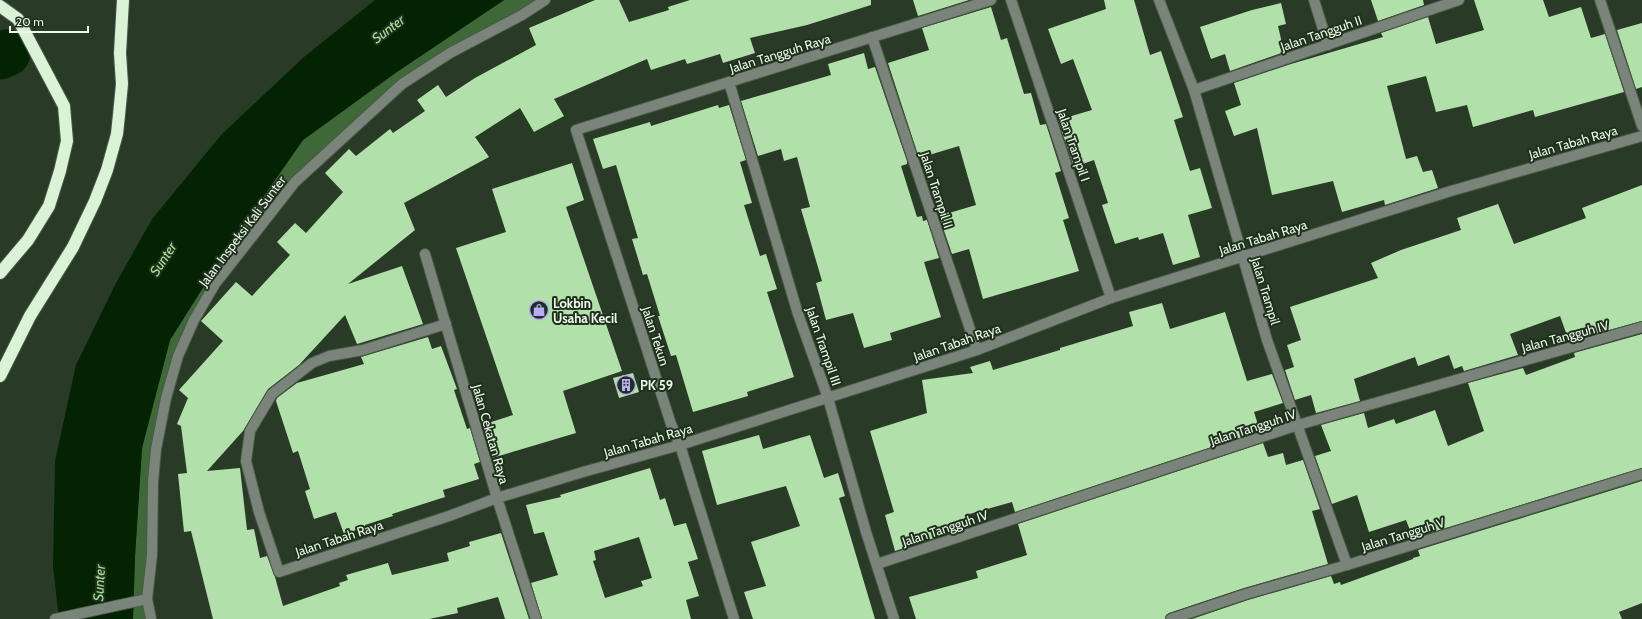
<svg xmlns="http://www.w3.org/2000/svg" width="1642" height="619" viewBox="0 0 1642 619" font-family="Cabin,sans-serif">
  <rect width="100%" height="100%" fill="#293b26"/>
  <!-- green -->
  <path fill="#3f6839" d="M504 0H545L402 84 295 182 215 284 178 356 156 449 151 619H133L135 556 142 448 170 340 233 240 303 140 394 74Z"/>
  <!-- water -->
  <path fill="#042302" d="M375 0H504L394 74 303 140 233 240 170 340 142 448 135 556 133 619H59L53 566 55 461 76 365 116 283 152 219 222 134 304 57Z"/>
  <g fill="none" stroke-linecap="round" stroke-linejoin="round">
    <!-- river -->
    <path stroke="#042302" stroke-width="47" d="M0 56 7 53"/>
  </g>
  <!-- building -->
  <g fill="#b2e0ab" fill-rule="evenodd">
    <path d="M595 0H619L629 22 669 10 668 7 690 0H871V5L807 25 750 38 755 53 723 63 720 54 687 64 685 59 651 70 647 59 554 99 564 116 534 132 520 108 475 137 489 157 404 203 415 230 348 284 402 266 423 324 357 344 345 315 299 365 268 389 243 431 207 471 240 468 247 530 254 529 260 558 267 556 275 577 283 606 340 586 339 583 348 580 346 575 388 563 392 575 449 561 447 553 470 546 469 542 501 533 529 619H505L498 597 457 608 458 613 429 619H213L191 531 184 532 178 474 187 473 181 426 177 424 188 398 179 390 223 341 201 321 236 282 252 296 290 255 277 242 295 223 306 233 343 192 325 173 349 149 356 156 390 129 393 133 425 111 417 100 438 85 446 97 475 78 536 45 529 28Z"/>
    <path d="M913 0H969L918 16Z"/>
    <path d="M1104 0H1134L1150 55 1161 51 1183 117 1174 120 1190 171 1200 168 1212 208 1188 215 1200 257 1173 265 1163 233 1139 240 1138 237 1115 244 1102 205 1108 203 1094 160 1074 167 1058 120 1092 110 1073 59 1061 64 1048 29 1106 9Z"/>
    <path d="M1371 0H1423L1424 5 1378 21Z"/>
    <path d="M1474 0H1543L1549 17 1581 7 1591 38 1605 34 1624 92 1535 117 1533 110 1473 127 1467 105 1436 112 1426 76 1387 86 1406 159 1417 156 1423 172 1432 170 1438 188 1385 205 1384 200 1342 212 1333 181 1272 195 1257 128 1234 136 1225 111 1241 105 1234 83 1291 64 1383 37 1381 33 1428 17 1436 44 1484 30Z"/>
    <path d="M1281 3 1286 24 1278 26 1284 52 1230 71 1225 54 1211 59 1200 27 1252 10Z"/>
    <path d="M991 7 1001 40 1007 38 1024 94 1031 93 1040 125 1046 124 1061 171 1055 173 1069 218 1063 220 1079 271 983 299 969 249 952 254 939 216 976 205 959 146 919 158 888 63 929 50 922 28Z"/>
    <path d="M1642 23V87L1636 89 1617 30Z"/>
    <path d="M864 53 868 69 875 67 907 161V164L901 166 917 217 922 216 923 221 927 220 939 258 924 262 941 317 890 333 892 340 864 348 853 313 826 320 816 283 822 281 801 209 810 207 797 157 784 161 781 149 758 156 741 101 831 75 828 64Z"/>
    <path d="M718 105 719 108 729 105 746 160 740 162 752 203 744 205 760 256 766 254 777 289 767 292 794 377 747 392 748 396 693 412 676 355 671 356 658 316H660L647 274 643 275 632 239 638 238 616 165 603 169 593 139 650 122 651 126Z"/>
    <path d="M572 163 584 200 566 207 622 371 563 391 576 433 492 458 482 425 513 415 456 248 506 232 492 189Z"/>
    <path d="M1642 185V321L1569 341 1560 316 1510 334 1518 355 1464 371 1462 366 1454 369 1449 355 1418 366 1415 357 1354 379 1360 401 1316 413 1311 395 1295 400 1285 370 1294 367 1287 345 1301 340 1290 307 1378 278 1371 263 1401 250 1461 230 1457 218 1498 204 1514 244 1586 218 1582 208Z"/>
    <path d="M1162 303 1170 329 1225 312 1247 381 1272 374 1283 403 1254 412 1260 431 1015 512 1012 502 966 515 970 526 895 551 885 515 894 512 870 431 927 413 922 380 973 373 970 367 990 361 993 370 1060 350V348L1133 326 1129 312Z"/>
    <path d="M1642 334V468L1413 538 1406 520 1369 532 1357 495 1332 504 1315 456 1331 451 1321 425 1364 413 1368 428 1394 419 1396 424 1435 410 1448 446 1484 431 1468 383 1523 368 1526 375 1575 357 1574 353Z"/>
    <path d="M428 337 432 349 441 346 457 389 454 390 467 429 470 428 480 462 474 464 479 479 443 490 445 497 392 514 393 516 365 525V527L344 534 336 512 314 519 305 491 310 489 298 451 293 453 276 401 277 398 297 383 364 364 361 357Z"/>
    <path d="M633 373 639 392 619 398 613 378Z"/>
    <path d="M759 435 763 449 810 435 824 478 838 473 845 496 839 498 875 619H753L744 592 766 586 751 542 800 526 786 486 717 505 702 451Z"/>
    <path d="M1263 443 1268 457 1283 453 1286 465 1303 460 1320 509 1312 511 1328 564 1244 588 1169 613 1166 615 1165 619H916L909 597 978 578 976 571 1027 555 1018 524Z"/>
    <path d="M650 468 660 500 665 498 674 526 686 523 698 559 688 562 699 596 686 600 691 619H542L531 583 558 575 544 532 534 534 526 505 561 497 560 495ZM639 537 652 578 641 581 643 586 605 598 593 561 596 560 594 551Z"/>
    <path d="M1642 481V603L1619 612 1622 619H1192L1248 600 1331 576 1334 584 1340 582 1341 585 1413 559V558L1420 556 1418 550Z"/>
  </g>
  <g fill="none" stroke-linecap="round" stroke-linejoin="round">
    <defs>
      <g id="minor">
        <path d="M1011 0 1111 298"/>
        <path d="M1159 0 1194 90 1267 340 1347 565"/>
        <path d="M1314 0 1328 45"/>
        <path d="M1600 0 1642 126"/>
        <path d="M872 37 977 350"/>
        <path d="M729 82 798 314 828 398 866 532 894 619"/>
        <path d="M1194 90 1459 0"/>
        <path d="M425 254 497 498 536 619"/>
        <path d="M446 324 363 350 329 356 312 363 272 394 250 431 246 461 259 512 279 572 449 516 497 498 583 472 680 445 977 350 1111 298 1451 191 1642 136"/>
        <path d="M877 564 1298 425 1642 327"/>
        <path d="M55 619 147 599"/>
        <path d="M151 619 147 599 152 555 153 482 156 449 166 398 178 356 194 320 215 284 295 182 402 84 450 53 522 15 545 0"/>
        <path d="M734 619 680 445 671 424 576 130 991 0"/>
        <path d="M1171 619 1246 594 1347 565 1642 474"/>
      </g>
      <g id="highway">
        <path d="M0 6 18 19 64 106 67 141 60 171 49 206 28 240 0 273"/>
        <path d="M0 376 30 316 73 247 95 201 107 170 117 134 119 115 122 84 120 53 123 0"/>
      </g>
    </defs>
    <!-- minor casing -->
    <use href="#minor" stroke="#485946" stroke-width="12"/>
    <!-- highway casing -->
    <use href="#highway" stroke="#485946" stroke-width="14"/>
    <!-- minor -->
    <use href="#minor" stroke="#7b847a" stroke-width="10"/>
    <!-- highway -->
    <use href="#highway" stroke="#dbf2d7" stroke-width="12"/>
  </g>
  <!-- icons -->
  <defs>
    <symbol id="shop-ring" viewBox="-11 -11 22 22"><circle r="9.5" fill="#1f311c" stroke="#b8abf7" stroke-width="1.5"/><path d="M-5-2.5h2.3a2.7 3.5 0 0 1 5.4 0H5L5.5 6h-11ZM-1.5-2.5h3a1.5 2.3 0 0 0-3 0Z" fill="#b8abf7"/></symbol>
    <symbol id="building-ring" viewBox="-11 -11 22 22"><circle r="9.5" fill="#1f311c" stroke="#b8abf7" stroke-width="1.5"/><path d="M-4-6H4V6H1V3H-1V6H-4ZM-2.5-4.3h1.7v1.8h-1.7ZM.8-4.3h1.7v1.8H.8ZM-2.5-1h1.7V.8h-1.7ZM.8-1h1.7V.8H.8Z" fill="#b8abf7"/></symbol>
  </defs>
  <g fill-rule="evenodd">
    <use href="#shop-ring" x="528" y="299" width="22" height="22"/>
    <use href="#building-ring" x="615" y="374" width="22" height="22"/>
  </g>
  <g text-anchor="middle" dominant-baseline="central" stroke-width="4" stroke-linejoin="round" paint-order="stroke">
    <!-- street labels -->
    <g font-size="13" fill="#edf9eb" stroke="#1f311c">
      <text transform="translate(1321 33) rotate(-19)">Jalan Tangguh II</text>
      <text transform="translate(780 53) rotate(-17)">Jalan Tangguh Raya</text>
      <text transform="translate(1573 142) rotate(-16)">Jalan Tabah Raya</text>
      <text transform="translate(1074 145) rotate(71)">Jalan Trampil I</text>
      <text transform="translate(937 190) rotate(72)">Jalan Trampil II</text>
      <text transform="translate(242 231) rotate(-53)">Jalan Inspeksi Kali Sunter</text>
      <text transform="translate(1263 237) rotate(-17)">Jalan Tabah Raya</text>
      <text transform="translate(1266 291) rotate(73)">Jalan Trampil</text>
      <text transform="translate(656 336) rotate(72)">Jalan Tekun</text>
      <text transform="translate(1565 336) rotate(-15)">Jalan Tangguh IV</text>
      <text transform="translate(957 342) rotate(-19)">Jalan Tabah Raya</text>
      <text transform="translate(824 346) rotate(71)">Jalan Trampil III</text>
      <text transform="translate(1253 427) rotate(-18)">Jalan Tangguh IV</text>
      <text transform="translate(491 434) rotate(74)">Jalan Cekatan Raya</text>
      <text transform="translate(648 440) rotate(-16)">Jalan Tabah Raya</text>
      <text transform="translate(945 528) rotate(-18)">Jalan Tangguh IV</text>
      <text transform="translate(1403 534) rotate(-17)">Jalan Tangguh V</text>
      <text transform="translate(339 538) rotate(-18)">Jalan Tabah Raya</text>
    </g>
    <!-- poi labels -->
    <g font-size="13" font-weight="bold" fill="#edf9eb" stroke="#1f311c" text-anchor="start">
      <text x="553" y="303">Lokbin<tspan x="553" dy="15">Usaha Kecil</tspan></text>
      <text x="640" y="385">PK 59</text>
    </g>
    <!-- water labels -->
    <g font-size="14" font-style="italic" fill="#a2e299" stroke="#1f311c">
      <text transform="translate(388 29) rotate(-37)">Sunter</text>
      <text transform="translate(163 259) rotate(-57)">Sunter</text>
      <text transform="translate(99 583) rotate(-87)">Sunter</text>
    </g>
  </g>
  <!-- scale -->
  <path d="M10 26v6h78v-6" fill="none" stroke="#edf9eb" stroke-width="2"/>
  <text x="16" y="26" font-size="12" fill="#edf9eb" stroke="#1f311c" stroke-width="3" paint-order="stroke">20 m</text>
</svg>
